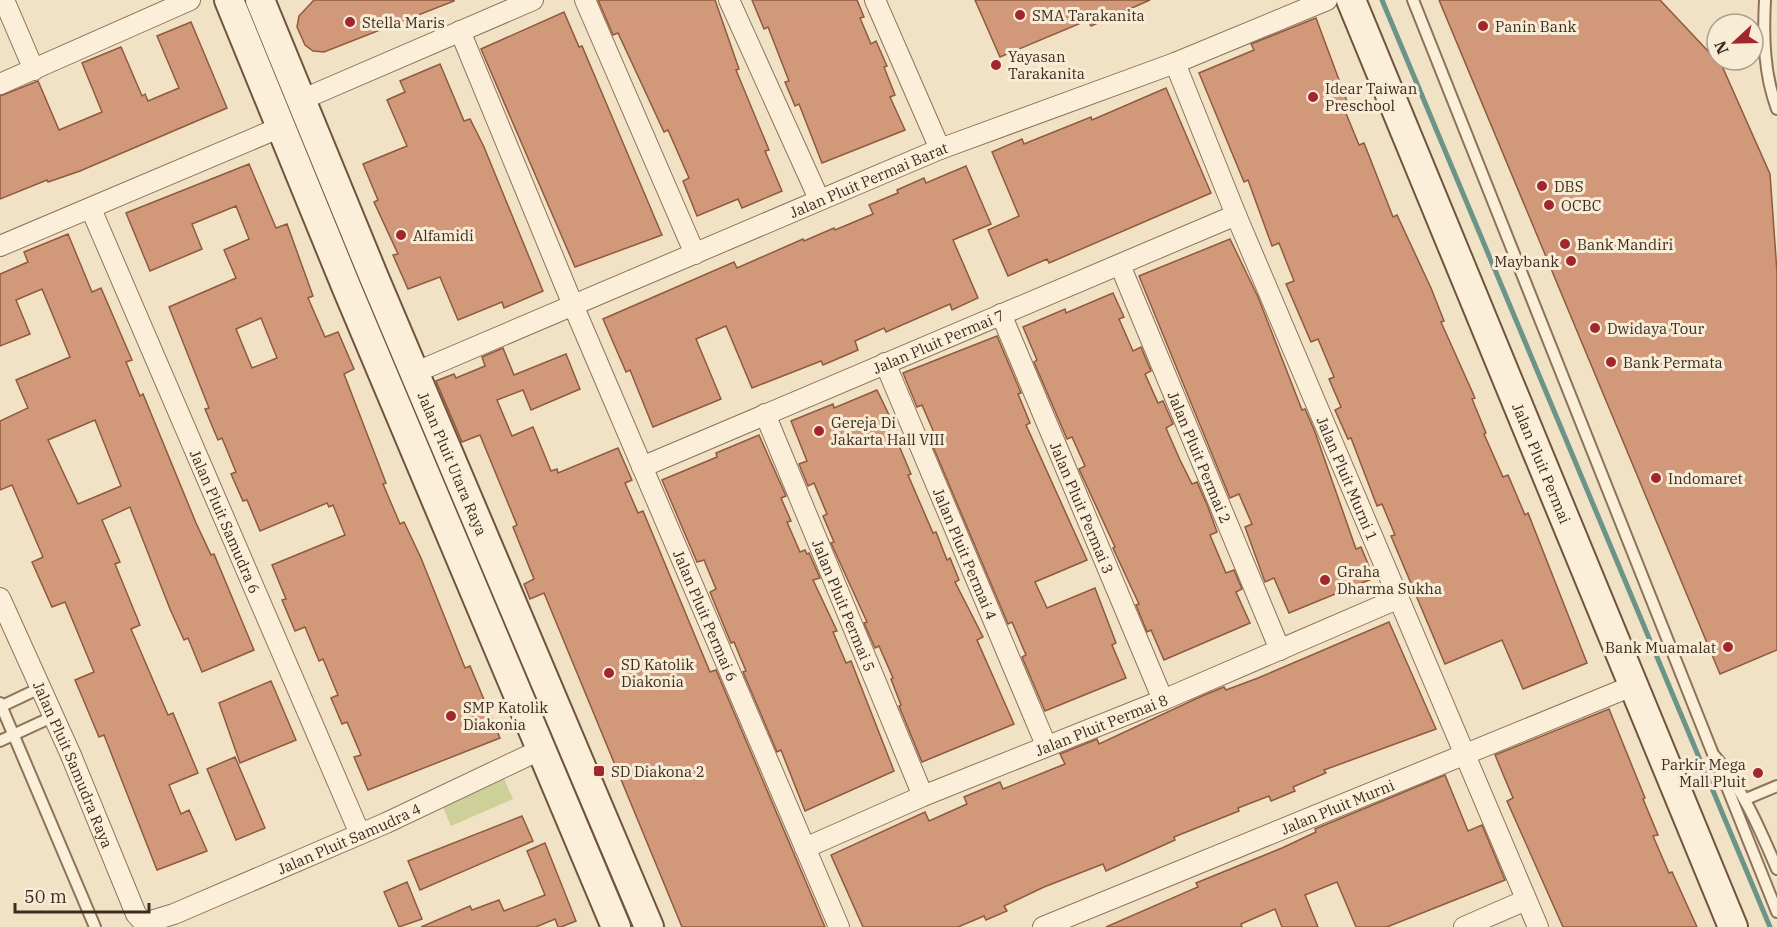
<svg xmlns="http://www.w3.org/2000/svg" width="1777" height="927" viewBox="0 0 1777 927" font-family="'IBM Plex Serif',serif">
  <rect width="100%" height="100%" fill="#f1e2c6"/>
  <!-- green -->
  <path fill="#cdd099" d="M501 772 513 799 451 826 439 798Z"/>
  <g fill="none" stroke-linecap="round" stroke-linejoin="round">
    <!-- stream -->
    <path stroke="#6d9488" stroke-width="5" d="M1382 0 1770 927"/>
  </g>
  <!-- building -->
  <g fill="#d1997a" stroke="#8f5a3e" stroke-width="1.5" fill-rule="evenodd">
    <path d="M314 0H454V1L324 52 313 51 305 45 297 27 299 16Z"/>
    <path d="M598 0H715L739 69 736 70 769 150 765 151 782 191 742 208 738 199 697 216 683 181 689 178 668 130 664 132 618 33 613 35Z"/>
    <path d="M752 0H857L864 17 860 18 871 44 876 41 887 66 884 67 895 95 890 97 905 130 822 163 799 104 795 106 785 82 789 81 768 27 764 29Z"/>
    <path d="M975 0H1150L1091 26 1088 20 1000 57Z"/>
    <path d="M1439 0H1660L1722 66 1770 174 1777 272V650L1720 674Z"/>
    <path d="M564 12 579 47 582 46 662 235 575 267 481 49Z"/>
    <path d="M1316 18 1348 104 1343 106 1359 145 1364 143 1393 217 1397 215 1431 288 1444 321 1441 322 1475 398 1472 399 1486 433 1484 434 1503 477 1508 475 1525 515 1528 513 1587 663 1523 689 1502 640 1445 664 1391 536 1395 535 1382 504 1377 506 1351 438 1348 439 1335 410 1341 407 1329 379 1334 377 1318 339 1311 342 1286 284 1294 281 1279 243 1272 246 1248 180 1244 182 1199 73 1254 50 1251 44Z"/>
    <path d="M191 22 227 108 80 171 48 182 47 180 0 199V96L38 81 59 130 102 112 82 63 121 47 142 96 145 94 148 101 179 88 157 36Z"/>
    <path d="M440 64 464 121 470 119 484 147 543 291 504 308 502 302 458 320 440 277 408 289 393 255 398 254 374 202 378 200 363 164 407 146 387 100 405 92 400 81Z"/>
    <path d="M1166 88 1211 193 1049 263 1047 259 1008 276 988 230 1019 216 992 152 1022 139 1024 144 1091 117 1092 120Z"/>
    <path d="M249 164 276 228 287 224 313 296 308 298 325 337 338 332 354 369 344 374 386 483 383 484 400 524 404 522 421 558 465 668 470 666 500 738 368 790 354 757 361 755 347 722 342 724 331 698 338 695 323 659 319 661 305 627 295 631 282 600 286 599 272 565 345 535 333 505 329 507 327 503 260 531 247 500 243 501 231 474 236 472 222 438 218 440 205 409 209 408 169 307 236 278 224 250 249 239 236 206 192 224 202 249 150 271 126 213ZM261 318 277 358 252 368 236 329Z"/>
    <path d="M966 166 991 224 953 240 978 298 952 310 950 304 886 332 884 328 855 341 858 350 823 365 821 361 752 388 726 326 696 339 721 399 653 427 630 370 626 372 603 319 734 262 737 268 803 239 804 241 834 228 835 230 873 214 869 205 898 193 897 190 924 178 926 183Z"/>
    <path d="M68 234 92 292 101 288 132 360 126 362 140 396 143 394 196 523 211 555 214 554 254 650 202 672 188 638 184 640 170 609 130 507 102 520 120 562 115 564 140 625 131 629 168 715 173 713 198 773 169 785 181 814 189 810 207 851 157 870 104 735 99 737 75 680 94 672 65 602 52 607 32 562 43 557 12 485 0 490V421L28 408 16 380 70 357 42 289 16 300 30 334 0 346V274L28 262 24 252ZM95 420 121 486 78 504 48 440Z"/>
    <path d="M1230 239 1258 297 1302 410 1305 409 1315 432 1356 549 1361 547 1374 578 1289 613 1274 578 1265 582 1245 527 1252 524 1239 494 1230 498 1139 276Z"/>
    <path d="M1113 293 1124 317 1119 319 1133 351 1141 347 1151 371 1145 374 1158 403 1163 401 1173 424 1166 428 1180 460 1192 484 1197 482 1208 507 1217 532 1210 535 1226 573 1234 570 1242 589 1236 592 1250 623 1164 660 1151 630 1147 632 1136 605 1139 604 1113 548 1115 547 1079 469 1085 466 1072 437 1067 439 1034 362 1037 360 1023 327 1065 309 1066 313Z"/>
    <path d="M997 336 1021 393 1018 394 1030 423 1026 425 1087 560 1035 582 1047 608 1095 588 1116 643 1112 645 1126 678 1045 711 1022 657 1026 655 1012 622 1008 624 929 437 935 435 922 405 917 407 903 373Z"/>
    <path d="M503 348 514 375 566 354 580 389 531 410 523 390 497 400 512 436 533 427 551 471 557 469 558 473 618 448 632 480 625 483 638 513 643 511 710 672 716 670 825 927H682L544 593 530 599 524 584 534 579 513 527 517 525 480 435 462 442 436 381 454 374 456 378 485 366 482 357Z"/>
    <path d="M877 390 904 446 900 448 911 474 908 475 933 533 936 532 947 560 950 558 959 580 955 582 983 637 977 640 1014 724 922 762 899 706 901 705 891 679 893 678 879 646 875 648 864 623 867 622 831 543 834 542 823 516 827 514 814 483 808 486 799 464 807 461 791 421 833 404 834 408Z"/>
    <path d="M759 435 786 496 781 498 791 521 787 522 800 552 805 550 807 554 809 553 820 578 813 580 837 631 833 632 846 663 851 661 894 771 805 811 781 750 777 752 743 672 746 671 734 642 731 643 710 592 716 589 704 560 697 562 662 480 717 457 716 453Z"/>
    <path d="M1389 622 1436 729 1324 770 1326 773 1293 787 1295 791 1271 801 1269 796 1238 808 1239 811 1174 837 1175 840 1106 871 1103 864 1044 887 1004 906 1007 911 986 920 984 916 958 927H863L831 855 925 812 929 821 967 804 964 797 1000 782 1003 789 1065 764 1060 754 1097 739 1099 744 1202 696 1224 687 1226 690 1258 678Z"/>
    <path d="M271 681 296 740 240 763 219 703Z"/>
    <path d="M1609 709 1645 798 1643 799 1658 835 1653 836 1669 873 1672 872 1697 927H1563L1507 801 1513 798 1495 755Z"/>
    <path d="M235 757 265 828 236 840 207 769Z"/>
    <path d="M1445 775 1468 831 1482 825 1505 880 1387 927H1356L1337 882 1305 895 1318 927H1282L1275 909 1241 924 1242 927H1106L1198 887 1196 883 1282 848 1316 832 1315 829Z"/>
    <path d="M522 816 533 841 420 890 408 861Z"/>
    <path d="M545 843 576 921 561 927H558L555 919 536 927H421L470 906 472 910 499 900 504 911 545 895 527 851Z"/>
    <path d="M407 882 422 919 399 927 384 892Z"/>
  </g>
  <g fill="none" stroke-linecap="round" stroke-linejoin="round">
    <defs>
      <g id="lane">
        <path d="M1413 0 1713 754C1743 789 1759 827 1777 869"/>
        <path d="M1765 0C1763 37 1764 74 1777 109"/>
        <path d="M0 703 95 927"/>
        <path d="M0 707 40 688"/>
        <path d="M0 741 52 717"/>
        <path d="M1717 762 1777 912"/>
        <path d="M1746 799 1777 786"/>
      </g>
      <g id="street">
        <path d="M4 0 34 70"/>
        <path d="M585 0 695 254"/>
        <path d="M729 0 819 199"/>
        <path d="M875 0 940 149"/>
        <path id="s1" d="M460 31 573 305 839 927"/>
        <path id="s2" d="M1175 63 1236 215 1538 927"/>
        <path d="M0 84 190 0"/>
        <path d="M301 100 533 0"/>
        <path id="s3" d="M91 209 360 834"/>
        <path d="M0 246 281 127"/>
        <path id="s4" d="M1120 265 1280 650"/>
        <path id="s5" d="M1001 314 1163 700"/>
        <path id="s6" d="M885 363 1046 745"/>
        <path id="s7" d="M414 373 940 149 1175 63 1327 0"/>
        <path id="s8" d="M765 414 923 796"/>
        <path id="s9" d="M642 467 1236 215"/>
        <path id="s10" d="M0 598 70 753 136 914 144 923 174 914 386 823 542 749"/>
        <path id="s11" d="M805 848 923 796 1163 700 1397 599"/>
        <path id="s12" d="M1043 927 1632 686"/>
        <path d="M1464 927 1526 900"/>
      </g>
      <g id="secondary">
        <path d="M229 0 346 286 616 927"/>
        <path id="s13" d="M260 0 373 275 649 927"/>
        <path id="s14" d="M1351 0 1733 927"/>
      </g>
    </defs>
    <!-- lane casing -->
    <use href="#lane" stroke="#8e735a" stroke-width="14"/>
    <!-- street casing -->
    <use href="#street" stroke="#8e735a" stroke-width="22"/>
    <!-- secondary casing -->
    <use href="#secondary" stroke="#70543d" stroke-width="32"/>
    <!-- lane -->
    <use href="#lane" stroke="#fbefda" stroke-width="10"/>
    <!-- street -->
    <use href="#street" stroke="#fbefda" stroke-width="20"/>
    <!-- secondary -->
    <use href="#secondary" stroke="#fbefda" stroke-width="28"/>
  </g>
  <!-- markers -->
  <g fill="#a1262e" stroke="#f8ecd6" stroke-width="2">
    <circle cx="1020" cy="15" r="6"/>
    <circle cx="350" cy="22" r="6"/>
    <circle cx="1483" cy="26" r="6"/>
    <circle cx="996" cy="65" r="6"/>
    <circle cx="1313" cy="97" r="6"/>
    <circle cx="1542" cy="186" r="6"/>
    <circle cx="1549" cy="205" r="6"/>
    <circle cx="401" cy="235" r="6"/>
    <circle cx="1565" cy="244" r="6"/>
    <circle cx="1571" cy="261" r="6"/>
    <circle cx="1595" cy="328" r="6"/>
    <circle cx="1611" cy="362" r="6"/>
    <circle cx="819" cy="431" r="6"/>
    <circle cx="1656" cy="478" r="6"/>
    <circle cx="1325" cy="580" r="6"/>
    <circle cx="1728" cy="647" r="6"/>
    <circle cx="609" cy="673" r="6"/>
    <circle cx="451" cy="716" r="6"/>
    <rect x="593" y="765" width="12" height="12" rx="3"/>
    <circle cx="1758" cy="773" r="6"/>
  </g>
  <g text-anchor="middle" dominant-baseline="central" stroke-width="6" stroke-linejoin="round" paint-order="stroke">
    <!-- poi labels -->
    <g font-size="15" fill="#3d2c1f" stroke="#f8ecd6" text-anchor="start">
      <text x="1032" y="15">SMA Tarakanita</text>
      <text x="362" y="22">Stella Maris</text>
      <text x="1495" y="26">Panin Bank</text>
      <text x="1008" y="56">Yayasan<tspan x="1008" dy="17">Tarakanita</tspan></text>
      <text x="1325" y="88">Idear Taiwan<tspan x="1325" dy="17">Preschool</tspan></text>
      <text x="1554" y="186">DBS</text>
      <text x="1561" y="205">OCBC</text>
      <text x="413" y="235">Alfamidi</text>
      <text x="1577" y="244">Bank Mandiri</text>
      <text x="1559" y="261" text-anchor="end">Maybank</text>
      <text x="1607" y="328">Dwidaya Tour</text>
      <text x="1623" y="362">Bank Permata</text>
      <text x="831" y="422">Gereja Di<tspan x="831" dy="17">Jakarta Hall VIII</tspan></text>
      <text x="1668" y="478">Indomaret</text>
      <text x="1337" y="571">Graha<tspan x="1337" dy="17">Dharma Sukha</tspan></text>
      <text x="1716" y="647" text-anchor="end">Bank Muamalat</text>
      <text x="621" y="664">SD Katolik<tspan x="621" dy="17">Diakonia</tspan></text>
      <text x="463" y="707">SMP Katolik<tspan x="463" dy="17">Diakonia</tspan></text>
      <text x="1746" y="764" text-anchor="end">Parkir Mega<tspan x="1746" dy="17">Mall Pluit</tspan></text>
      <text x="611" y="771">SD Diakona 2</text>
    </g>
    <!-- street labels -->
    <g font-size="15" fill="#3d2c1f" stroke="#f8ecd6">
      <text stroke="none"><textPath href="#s7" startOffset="494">Jalan Pluit Permai Barat</textPath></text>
      <text stroke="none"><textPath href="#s9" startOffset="322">Jalan Pluit Permai 7</textPath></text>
      <text stroke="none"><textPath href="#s4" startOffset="208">Jalan Pluit Permai 2</textPath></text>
      <text stroke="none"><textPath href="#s13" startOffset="502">Jalan Pluit Utara Raya</textPath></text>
      <text stroke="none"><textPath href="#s14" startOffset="501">Jalan Pluit Permai</textPath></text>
      <text stroke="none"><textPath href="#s2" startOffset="450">Jalan Pluit Murni 1</textPath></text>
      <text stroke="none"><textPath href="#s5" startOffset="210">Jalan Pluit Permai 3</textPath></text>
      <text stroke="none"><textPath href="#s3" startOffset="340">Jalan Pluit Samudra 6</textPath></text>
      <text stroke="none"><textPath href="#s6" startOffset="207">Jalan Pluit Permai 4</textPath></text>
      <text stroke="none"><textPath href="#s8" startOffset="207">Jalan Pluit Permai 5</textPath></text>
      <text stroke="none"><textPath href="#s1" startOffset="634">Jalan Pluit Permai 6</textPath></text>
      <text stroke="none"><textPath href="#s11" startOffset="321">Jalan Pluit Permai 8</textPath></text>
      <text stroke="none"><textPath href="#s10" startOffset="182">Jalan Pluit Samudra Raya</textPath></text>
      <text stroke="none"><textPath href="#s12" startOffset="318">Jalan Pluit Murni</textPath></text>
      <text stroke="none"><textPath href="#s10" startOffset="578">Jalan Pluit Samudra 4</textPath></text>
    </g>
  </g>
  <!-- north arrow -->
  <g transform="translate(1735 42) rotate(248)"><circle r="28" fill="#f8ecd6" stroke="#ad9f8d" stroke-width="1.5"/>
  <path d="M0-4.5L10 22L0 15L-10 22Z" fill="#a1262e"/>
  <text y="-9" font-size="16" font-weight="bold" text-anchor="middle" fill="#3d2c1f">N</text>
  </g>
  <!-- scale -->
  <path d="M15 903v9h134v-9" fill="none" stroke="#3d2c1f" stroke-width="3"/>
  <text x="24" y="903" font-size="18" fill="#3d2c1f" stroke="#f8ecd6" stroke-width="4.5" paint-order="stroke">50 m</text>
</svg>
